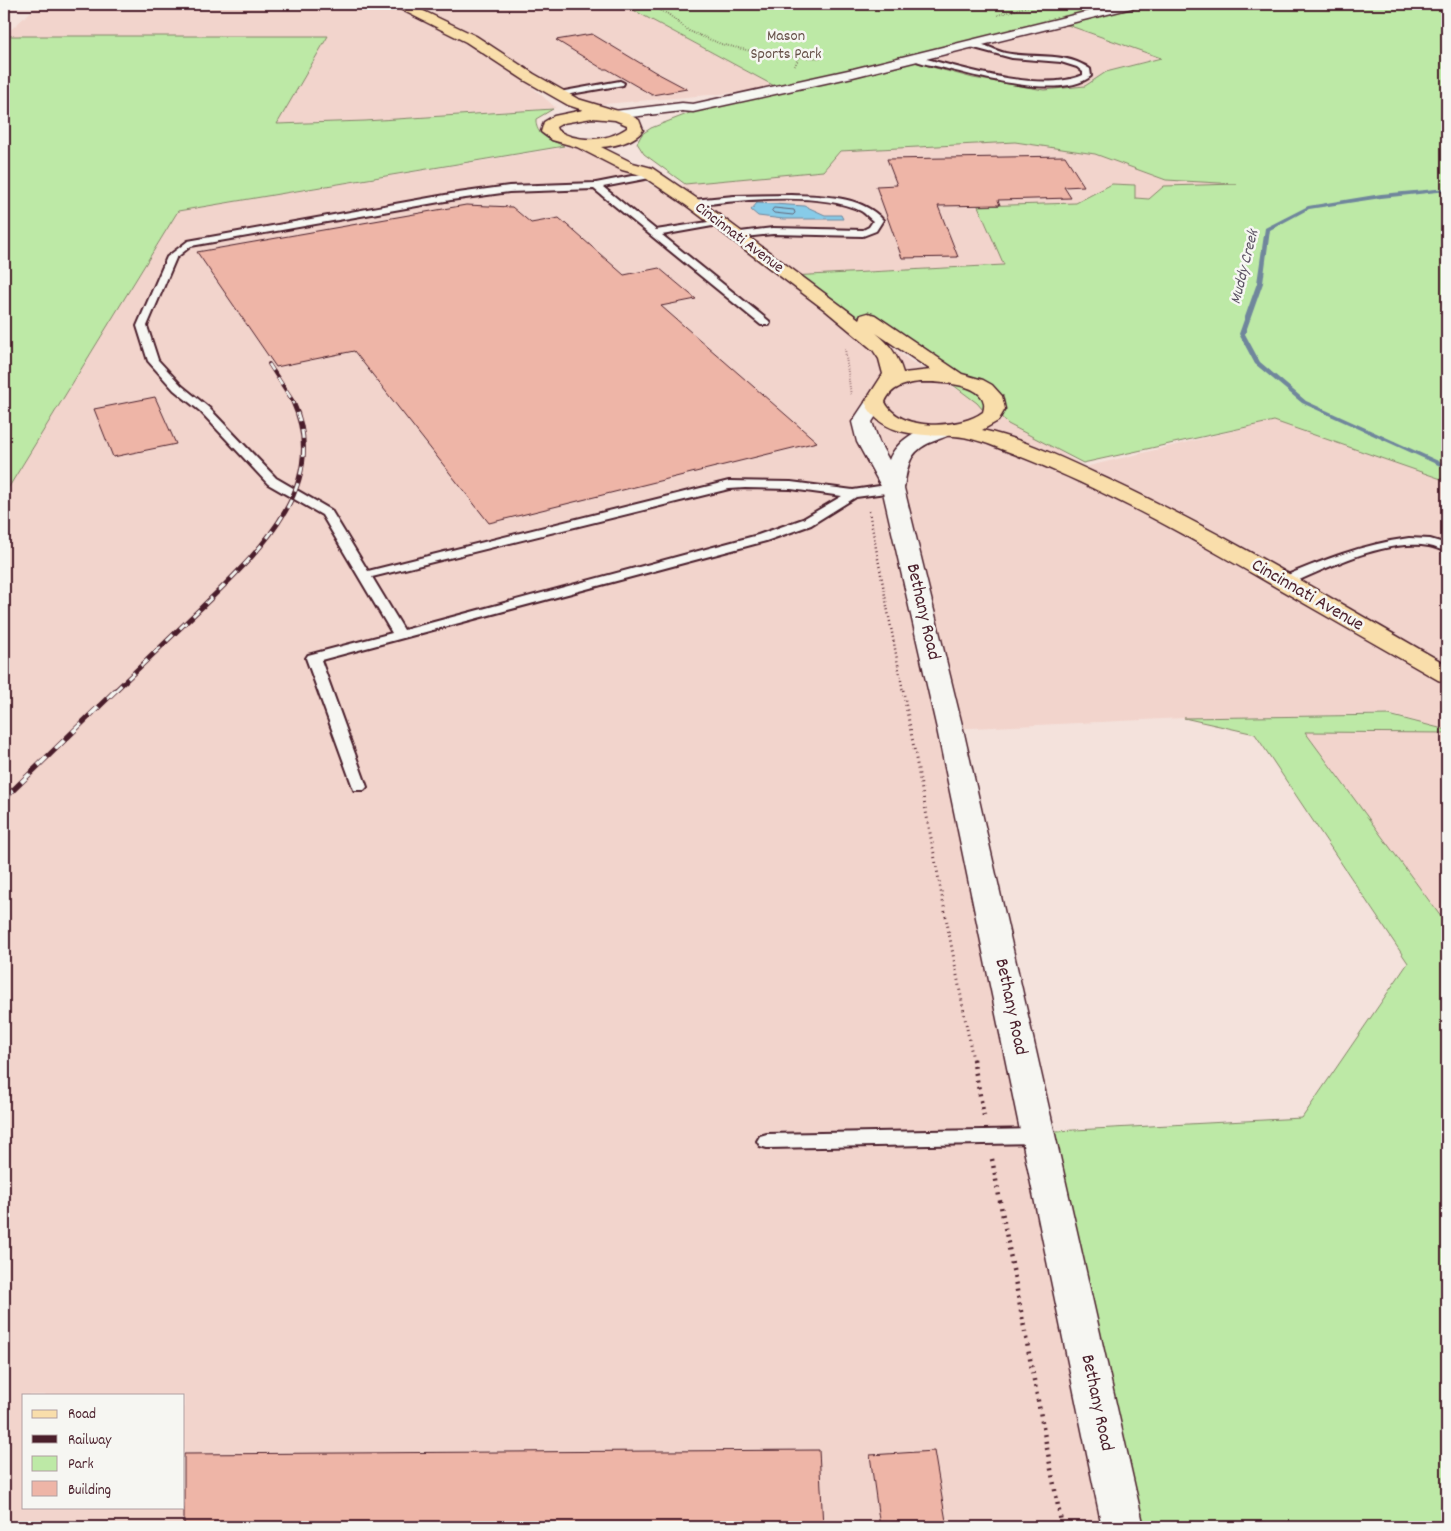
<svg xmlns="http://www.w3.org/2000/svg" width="1451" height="1531" viewBox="0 0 1451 1531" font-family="Dekko,sans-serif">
  <rect width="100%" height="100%" fill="#f4e2dc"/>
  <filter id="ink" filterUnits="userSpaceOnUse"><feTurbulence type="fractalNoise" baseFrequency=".02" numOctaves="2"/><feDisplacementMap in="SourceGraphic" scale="10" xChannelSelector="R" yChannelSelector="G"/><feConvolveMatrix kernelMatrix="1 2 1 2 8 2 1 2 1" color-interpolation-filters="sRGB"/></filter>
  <g filter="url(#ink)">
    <!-- built -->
    <g fill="#f2d4cc" fill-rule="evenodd">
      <path d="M39 4H400L423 14 487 4H622L780 89 592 105 580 103 553 87 539 75 497 56 556 108 365 121 277 124 327 36H4Z"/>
      <path d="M1059 22 1162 57 1106 72 1085 86 1044 90 973 78 905 60Z"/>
      <path d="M1015 142 1095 154 1166 180 1248 184 1149 199 1135 198V185L1112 184 1076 203 978 206 1005 265 791 276 915 364 1085 467 1274 421 1447 481V730L1390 714 1184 718 950 729 1123 1527H4V495L178 211 578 145 639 177 654 187 689 201 667 186 823 171 840 151ZM24 1395H184V1507H24Z"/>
      <path d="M1305 732 1447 733V925Z"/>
    </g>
    <!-- green -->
    <g fill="#bde9a6" stroke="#848468" fill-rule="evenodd">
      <path d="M622 4H1447V481L1274 421 1083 463 1008 424 993 408 983 410 977 403 925 364 832 306 790 276 1004 265 978 206 1076 203 1112 184 1135 185V198L1149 199 1164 186 1237 184 1166 180 1095 154 1015 142 840 151 823 171 685 184 644 154 637 143 642 134 651 128 700 109 768 96 780 89ZM1059 22 1161 58 1106 72 1085 86 1044 90 973 78 906 60Z"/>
      <path d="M4 36H328L277 124 365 121 553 109 536 119C535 136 551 140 564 146L178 211 4 495Z"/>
      <path d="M1389 715 1447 730V733L1305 732 1447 925V1527H1122L1037 1132 1302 1118 1408 963 1255 734 1184 718Z"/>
    </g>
    <!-- water -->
    <path fill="#87cbe8" stroke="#6f869c" d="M757 203 805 206 825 215H841L843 219H783L758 216 751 210Z"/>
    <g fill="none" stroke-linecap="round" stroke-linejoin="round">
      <!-- shore -->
      <path stroke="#626477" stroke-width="1" d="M774 208 794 210 795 213 793 215 774 213 772 211Z"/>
      <!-- stream -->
      <path fill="#6f869c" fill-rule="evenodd" d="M1447 188V191L1381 198 1309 209 1270 230 1263 283 1245 334 1260 362 1306 401 1447 465V469L1302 403 1255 364 1239 334 1257 283 1265 228 1308 206 1381 194Z"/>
    </g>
    <!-- building -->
    <g fill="#eeb5a7" stroke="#4a1f2b">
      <path d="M592 34 655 72 687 89 652 95 607 69H603L556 40Z"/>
      <path d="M1065 156 1084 186 1064 187 1071 198 998 200 1000 205 938 206 958 257 902 258 876 186 897 185 887 159Z"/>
      <path d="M466 205 512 207 531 223 559 218 624 275 659 268 696 299 661 306 817 442 489 523 354 351 276 367 197 252Z"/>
      <path d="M155 397 176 444 113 457 94 409Z"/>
      <path d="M819 1450 823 1527H184V1454Z"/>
      <path d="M934 1451 947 1527H880L870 1455Z"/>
    </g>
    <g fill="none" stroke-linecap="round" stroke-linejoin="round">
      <defs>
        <g id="service">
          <path d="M967 42C980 41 993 50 1005 53 1034 59 1065 51 1090 69L1091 76C1063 100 978 77 944 68 934 65 920 64 911 58L915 56C960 67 1039 94 1083 75V72L1077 67 1061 62 1012 58 967 46Z"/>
          <path d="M620 81 624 83 623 85 559 96 555 94 559 92Z"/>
          <path d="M652 172 655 173V177L603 187 656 230 721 220V224L718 225 662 235 769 321 770 323 769 325H761L594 189 509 192 451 200 191 246 176 258 147 326 158 360 182 386 208 407 276 478 331 510 368 571 729 481 791 482 853 490 893 484 899 488 893 492 856 497 811 525 766 541 321 660 367 787 364 790H354L306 658 308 655 392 633 322 515 268 484 200 411 174 390 148 361 137 326 167 257 188 241 451 194 509 186 596 183ZM745 488 791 489 842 496 803 519 758 535 404 630 372 577 729 489Z"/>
          <path d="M791 195C821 196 861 195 883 220L876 231 863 236 773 234 735 238 730 235 732 233 773 228 863 230 869 227 873 221C869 218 865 213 861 211 821 191 737 200 693 206L689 203 693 200 734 196Z"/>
          <path d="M1409 538 1430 539 1447 544V552C1441 550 1435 547 1429 546 1385 538 1327 568 1288 585L1283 586 1276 582 1278 579C1321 561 1363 544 1409 538Z"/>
          <path d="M1038 1129 1045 1131 1047 1136 1045 1141 1038 1143 767 1148 760 1146 757 1141 760 1136 767 1134Z"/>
        </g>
        <path id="tertiary" d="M1118 4H1138L1136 7 853 77 693 112 682 111 614 119 609 118 607 115 609 112 614 111 682 103 693 104 853 69Z"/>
        <path id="secondary" d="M875 396 882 398 885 402 872 422 879 442 889 460C897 439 927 421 950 427L953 431C949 437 943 437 937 440 910 449 908 462 904 488L963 729 1144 1527H1102L937 729 882 488 857 442 852 422 868 398Z"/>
        <path id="primary" d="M394 4H409L476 36 534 74 578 99 628 114 639 120 643 130C634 142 615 146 601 147L633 163 652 168 699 200 859 319 861 315 868 313 875 315 962 374 983 380 992 385 1002 396 1005 409 998 421 982 430C1028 440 1070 462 1112 481 1227 535 1337 602 1447 665V683L1438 680C1377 645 1316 610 1255 575 1173 528 1090 482 1001 449 987 443 969 437 954 436 922 435 880 437 865 402L883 374 879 359 873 350 825 310 687 206 641 175 622 170 577 147 552 140 541 132 544 122 554 116 583 110 568 105 524 80 466 42 396 7ZM592 118 615 120 627 125V128C607 142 577 143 557 130L556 127 563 123ZM876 333 931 370 903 373C898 356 890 344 876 333ZM919 382C937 382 993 382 983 412 961 429 899 432 885 402 891 387 905 384 919 382Z"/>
      </defs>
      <!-- service casing -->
      <use href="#service" stroke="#4a1f2b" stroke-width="4"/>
      <!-- tertiary casing -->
      <use href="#tertiary" stroke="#4a1f2b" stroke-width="3"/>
      <!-- secondary casing -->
      <use href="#secondary" stroke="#4a1f2b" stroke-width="3"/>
      <!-- primary casing -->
      <use href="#primary" stroke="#4a1f2b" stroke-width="3"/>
      <!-- path-far3 -->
      <g stroke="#4a1f2b" stroke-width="2" stroke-dasharray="0.5 2" stroke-linecap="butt">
        <path d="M647 4 668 14 689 31 721 44 772 56 824 58"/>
        <path d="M998 15 1035 4"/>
        <path d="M795 66 798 58"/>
        <path d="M845 349 851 396"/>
      </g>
      <!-- path-far2 -->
      <path stroke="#4a1f2b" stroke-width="2.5" stroke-dasharray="1 3" stroke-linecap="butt" d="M869 511 903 691"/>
      <!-- path-far1 -->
      <path stroke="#4a1f2b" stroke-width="3" stroke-dasharray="1 4" stroke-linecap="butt" d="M903 690 973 1060"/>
      <!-- path -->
      <g stroke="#4a1f2b" stroke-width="4.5" stroke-dasharray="2 5" stroke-linecap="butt">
        <path d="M973 1059 984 1116"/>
        <path d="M992 1159 1062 1527"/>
      </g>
      <!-- service -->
      <use href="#service" fill="#f6f6f2" fill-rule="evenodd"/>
      <!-- tertiary -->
      <use href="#tertiary" fill="#f6f6f2" fill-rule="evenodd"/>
      <!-- secondary -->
      <use href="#secondary" fill="#f6f6f2" fill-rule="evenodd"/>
      <!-- primary -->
      <use href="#primary" fill="#f9deab" fill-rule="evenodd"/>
      <defs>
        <path id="rail-far2" d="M269 364 294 403"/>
        <path id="rail-far1" d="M115 691C143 664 172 636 200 609 255 555 332 487 293 402"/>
        <path id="rail" d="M4 799 116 690"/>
      </defs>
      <!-- rail-far2 casing -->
      <use href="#rail-far2" stroke="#4a1f2b" stroke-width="4"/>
      <!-- rail-far1 casing -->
      <use href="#rail-far1" stroke="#4a1f2b" stroke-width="5"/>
      <!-- rail casing -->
      <use href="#rail" stroke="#4a1f2b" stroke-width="5.5"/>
      <!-- rail-far2 -->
      <use href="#rail-far2" stroke="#f6f6f2" stroke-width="2.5" stroke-dasharray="8" stroke-linecap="butt"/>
      <!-- rail-far1 -->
      <use href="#rail-far1" stroke="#f6f6f2" stroke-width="3" stroke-dasharray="9" stroke-linecap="butt"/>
      <!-- rail -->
      <use href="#rail" stroke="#f6f6f2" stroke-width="4" stroke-dasharray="12" stroke-linecap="butt"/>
    </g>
  </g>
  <g text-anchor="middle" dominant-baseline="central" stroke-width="5" stroke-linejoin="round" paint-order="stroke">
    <!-- far-park labels -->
    <g font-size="16" fill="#67524a" stroke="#f6f6f2">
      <text x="786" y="36">Mason<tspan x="786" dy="18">Sports Park</tspan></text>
    </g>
    <!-- far-street labels -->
    <g font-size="16" fill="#4a1f2b" stroke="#f6f6f2">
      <text transform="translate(739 238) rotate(37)">Cincinnati Avenue</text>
    </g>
    <!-- far-water labels -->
    <g font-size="16" font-style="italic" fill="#5c5364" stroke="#f6f6f2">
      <text transform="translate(1245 267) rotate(-76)">Muddy Creek</text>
    </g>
    <!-- street labels -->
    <g font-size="19" fill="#4a1f2b" stroke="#f6f6f2">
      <text transform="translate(1307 596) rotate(30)">Cincinnati Avenue</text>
      <text transform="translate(922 612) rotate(77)">Bethany Road</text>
      <text transform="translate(1010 1007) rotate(78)">Bethany Road</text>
      <text transform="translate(1096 1403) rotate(78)">Bethany Road</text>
    </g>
  </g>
  <!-- margin -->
  <rect width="1451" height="1531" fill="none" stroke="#f6f6f2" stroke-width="20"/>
  <rect x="10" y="10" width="1431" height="1511" fill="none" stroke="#4a1f2b" stroke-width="2" filter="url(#ink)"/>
  <!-- legend -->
  <rect x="22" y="1394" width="162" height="115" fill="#f6f6f2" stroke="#b1a0a2"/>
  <rect x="32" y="1410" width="25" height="8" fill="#f9deab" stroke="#b1a0a2"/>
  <text x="68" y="1418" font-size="15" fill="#4a1f2b">Road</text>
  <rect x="32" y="1435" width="25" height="8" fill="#4a1f2b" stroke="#b1a0a2"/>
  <text x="68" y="1444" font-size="15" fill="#4a1f2b">Railway</text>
  <rect x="32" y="1456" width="25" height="15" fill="#bde9a6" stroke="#b1a0a2"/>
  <text x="68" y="1468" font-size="15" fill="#4a1f2b">Park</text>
  <rect x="32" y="1481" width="25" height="15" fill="#eeb5a7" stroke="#b1a0a2"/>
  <text x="68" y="1494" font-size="15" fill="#4a1f2b">Building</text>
</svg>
